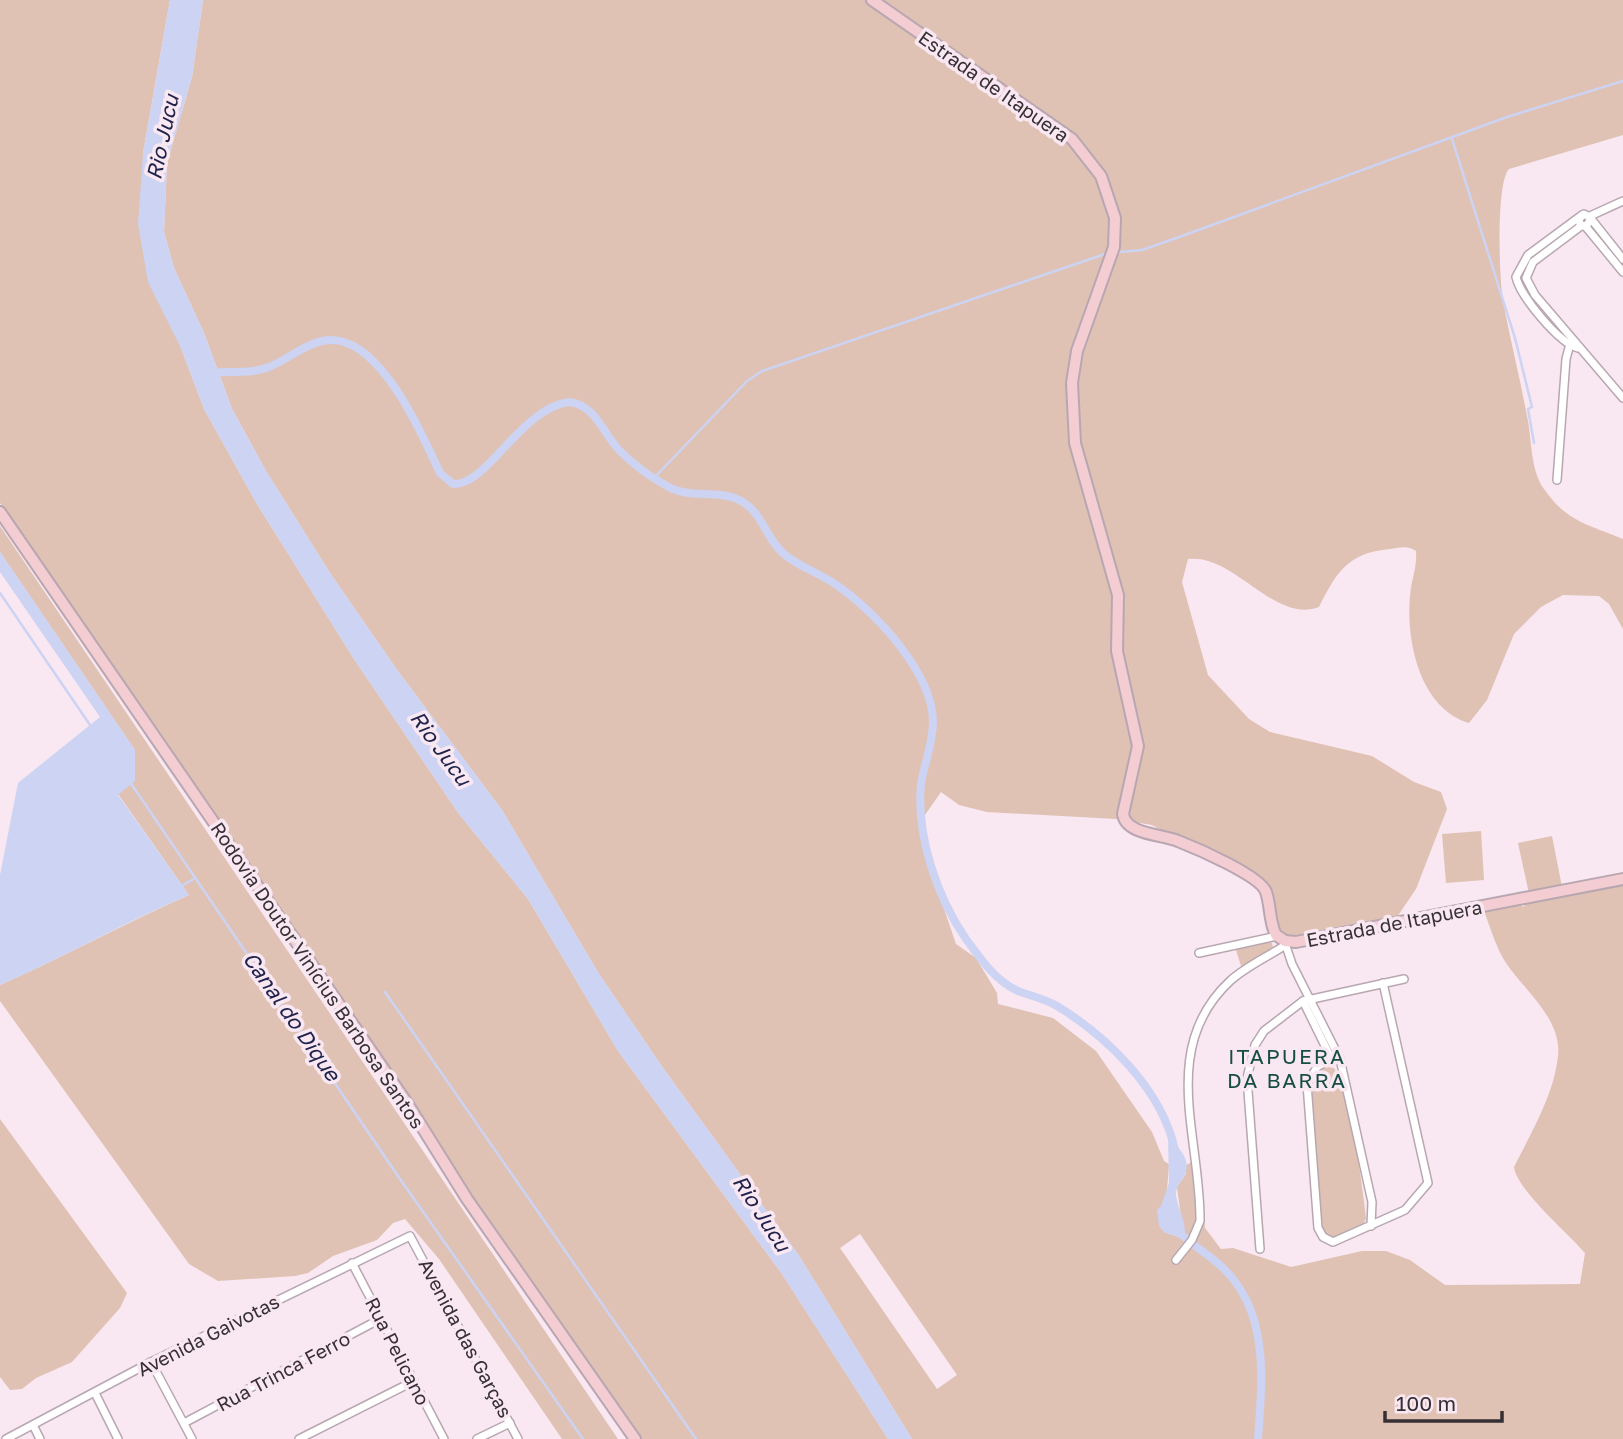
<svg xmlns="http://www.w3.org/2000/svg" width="1623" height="1439" viewBox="0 0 1623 1439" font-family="'Golos Text',sans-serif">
  <rect width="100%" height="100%" fill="#f9e7f2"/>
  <!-- green -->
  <g fill="#dfc2b4" fill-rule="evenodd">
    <path d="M0 0H170L143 153 181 348 204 409 257 504 354 659 459 814 528 899 618 1051 782 1274 888 1439H634L0 503Z"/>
    <path d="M203 0H1623V135L1509 169C1496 182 1499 279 1503 301 1510 339 1520 378 1527 416 1532 438 1530 470 1544 489 1567 522 1587 524 1623 539V629L1609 604 1599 596 1563 595 1541 607 1514 634 1487 700 1469 723C1418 708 1404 635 1411 588 1413 575 1417 566 1416 551 1407 545 1400 548 1390 549 1347 553 1337 572 1319 607 1274 624 1234 553 1188 559L1182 582 1208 675 1249 719 1270 732 1372 756 1414 782 1441 792 1447 809 1416 889 1395 920 1292 938 1276 932 1269 892 1152 825 1116 819 987 812 959 805 941 792 920 822 923 847 956 944 976 958 997 993 998 1004 1053 1018 1096 1051 1152 1132 1164 1161 1169 1164 1164 1232 1184 1239 1177 1187 1186 1174V1165L1198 1159 1205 1228 1221 1249 1233 1248 1291 1267 1362 1251H1386L1410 1260 1445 1285 1580 1284 1585 1253C1567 1232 1517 1190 1514 1167 1531 1133 1554 1095 1558 1056 1562 1019 1525 991 1506 963 1496 948 1490 926 1483 909L1515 902 1524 907 1525 900 1623 878V1439H912L798 1254 663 1068 599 974 502 810 395 667 330 573 266 471 232 409 204 333 174 268 164 232 167 163 192 77ZM860 1234 957 1375 937 1389 840 1248Z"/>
    <path d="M0 526 618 1439H562L439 1259 405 1219 393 1223 377 1240 333 1256 308 1273 295 1276 218 1281 189 1264 0 1001V985C64 957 125 923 189 895L118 794 135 750 0 552Z"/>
    <path d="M1481 831 1484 880 1446 883 1442 834Z"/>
    <path d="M1552 836 1562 887 1529 894 1518 843Z"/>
    <path d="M1268 942 1272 943 1273 948 1242 969 1235 947Z"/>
    <path d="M1326 1065 1334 1068C1351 1095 1362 1184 1366 1219L1363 1224 1335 1238 1326 1236 1321 1229 1310 1083 1314 1073Z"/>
    <path d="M0 1119 127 1293 120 1308 72 1362 36 1378 22 1389 10 1390 0 1377Z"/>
  </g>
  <!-- water -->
  <g fill="#ccd3f3">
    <path d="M170 0H203L192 77 167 163 164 232 174 268 204 333 232 409 266 471 330 573 395 667 502 810 599 974 663 1068 798 1254 912 1439H888L782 1274 618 1051 528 899 459 814 354 659 257 504 204 409 181 348 148 282 138 224 143 153Z"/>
    <path d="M0 552 135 750V781L118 795 189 895C125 922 64 957 0 985V875L18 783 100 717 0 572Z"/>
    <path d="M1168 1137C1178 1147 1192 1159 1185 1175 1181 1182 1176 1186 1176 1195 1178 1211 1188 1223 1184 1239L1164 1232 1159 1226 1157 1210 1161 1206 1169 1183Z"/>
  </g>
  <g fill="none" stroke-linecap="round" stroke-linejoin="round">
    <!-- stream -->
    <g stroke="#ccd3f3" stroke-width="2.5">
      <path d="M1452 139 1515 338 1532 407 1528 409 1534 443"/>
      <path d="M1119 252 1142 250 1182 236 1507 117 1623 81"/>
      <path d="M654 478 747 381 762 371 1105 254"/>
      <path d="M0 593 90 725"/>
      <path d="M130 782 400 1179 583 1439"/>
      <path d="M180 887 195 878"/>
      <path d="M385 992 696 1439"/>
    </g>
    <!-- canal -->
    <g stroke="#ccd3f3" stroke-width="8">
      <path d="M211 373C232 370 248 375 269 367 287 360 303 345 322 341 377 328 421 433 440 473L453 484C486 487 521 408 569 402 596 405 603 434 620 451 634 465 650 477 667 486 690 500 720 488 743 502 763 514 767 541 785 555 800 567 819 573 835 584 874 610 933 673 933 722 933 744 924 764 921 784 916 836 937 897 966 939 980 958 995 981 1018 991 1031 996 1045 999 1057 1006 1108 1037 1162 1090 1175 1150"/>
      <path d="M1179 1232C1193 1246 1210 1255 1224 1269 1270 1314 1262 1382 1258 1439"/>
    </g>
    <defs>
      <g id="street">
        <path d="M1590 216 1623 201"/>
        <path d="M1592 220 1623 259"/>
        <path d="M1581 226 1533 262 1526 278 1535 295 1623 398"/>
        <path d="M1586 227 1591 218 1584 214 1579 219 1580 224 1586 227 1623 272"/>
        <path d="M1578 348C1559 343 1520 296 1516 277L1528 255 1582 215"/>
        <path d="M1557 480 1566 359 1570 344"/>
        <path d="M1285 943 1292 964 1340 1059 1372 1202 1371 1226"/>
        <path d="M1199 953 1277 936"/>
        <path d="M1303 1001 1331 1058"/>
        <path d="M1338 1054 1317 1067 1307 1084 1318 1228 1323 1237 1333 1242 1405 1210 1428 1183 1383 983"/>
        <path d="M1260 1249 1247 1078 1255 1045 1264 1031 1303 1001 1404 979"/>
        <path d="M1176 1260 1192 1240 1200 1221C1201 1138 1158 1048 1230 981 1245 967 1267 957 1284 946"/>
        <path d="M352 1263 444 1439"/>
        <path d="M151 1362 192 1439"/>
        <path d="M95 1393 118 1439"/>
        <path d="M184 1423 382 1318"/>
        <path d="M33 1425 40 1439"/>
        <path d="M6 1439 151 1362 410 1236 518 1439"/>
        <path d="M299 1439 414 1381"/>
        <path d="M477 1439 510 1423"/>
      </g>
      <g id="secondary">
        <path d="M872 0 1072 139 1101 176 1115 218 1114 247 1077 351 1072 383 1075 443 1118 595 1117 651 1138 746 1123 814C1126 835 1162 834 1178 841 1196 848 1261 876 1266 892 1271 906 1269 922 1276 935L1285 941 1296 942 1623 879"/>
        <path d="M0 512 407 1103 467 1199 635 1439"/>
      </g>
    </defs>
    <!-- street casing -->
    <use href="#street" stroke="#b8a7b1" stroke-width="10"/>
    <!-- secondary casing -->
    <use href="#secondary" stroke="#b8a7b1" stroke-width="14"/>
    <!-- street -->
    <use href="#street" stroke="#fff" stroke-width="7"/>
    <!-- secondary -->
    <use href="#secondary" stroke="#f4cdd3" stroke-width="10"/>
  </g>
  <g text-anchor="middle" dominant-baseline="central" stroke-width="7" stroke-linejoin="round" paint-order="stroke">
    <!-- street labels -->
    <g font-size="19" fill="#362f33" stroke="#f9e7f2">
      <text transform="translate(994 86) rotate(35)">Estrada de Itapuera</text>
      <text transform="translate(1394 923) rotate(-11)">Estrada de Itapuera</text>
      <text transform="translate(318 975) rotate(56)">Rodovia Doutor Vinícius Barbosa Santos</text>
      <text transform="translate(208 1335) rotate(-27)">Avenida Gaivotas</text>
      <text transform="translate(466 1338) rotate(62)">Avenida das Garças</text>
      <text transform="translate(398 1351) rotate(63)">Rua Pelicano</text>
      <text transform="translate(283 1371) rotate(-28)">Rua Trinca Ferro</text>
    </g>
    <!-- water labels -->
    <g font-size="21" font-style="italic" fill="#20244d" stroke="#f9e7f2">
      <text transform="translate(162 137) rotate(-78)">Rio Jucu</text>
      <text transform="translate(441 748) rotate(54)">Rio Jucu</text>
      <text transform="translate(292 1016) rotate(55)">Canal do Dique</text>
      <text transform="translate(762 1213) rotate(57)">Rio Jucu</text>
    </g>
    <!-- neighbourhood labels -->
    <g font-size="21" letter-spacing="2" fill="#174e43" stroke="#f9e7f2">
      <text x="1287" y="1056">ITAPUERA<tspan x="1287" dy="24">DA BARRA</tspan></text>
    </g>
  </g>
  <!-- scale -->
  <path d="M1385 1411v10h117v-10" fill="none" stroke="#362f33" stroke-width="3.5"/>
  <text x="1396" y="1411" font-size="21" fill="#362f33" stroke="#f9e7f2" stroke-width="5" paint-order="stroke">100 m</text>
</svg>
